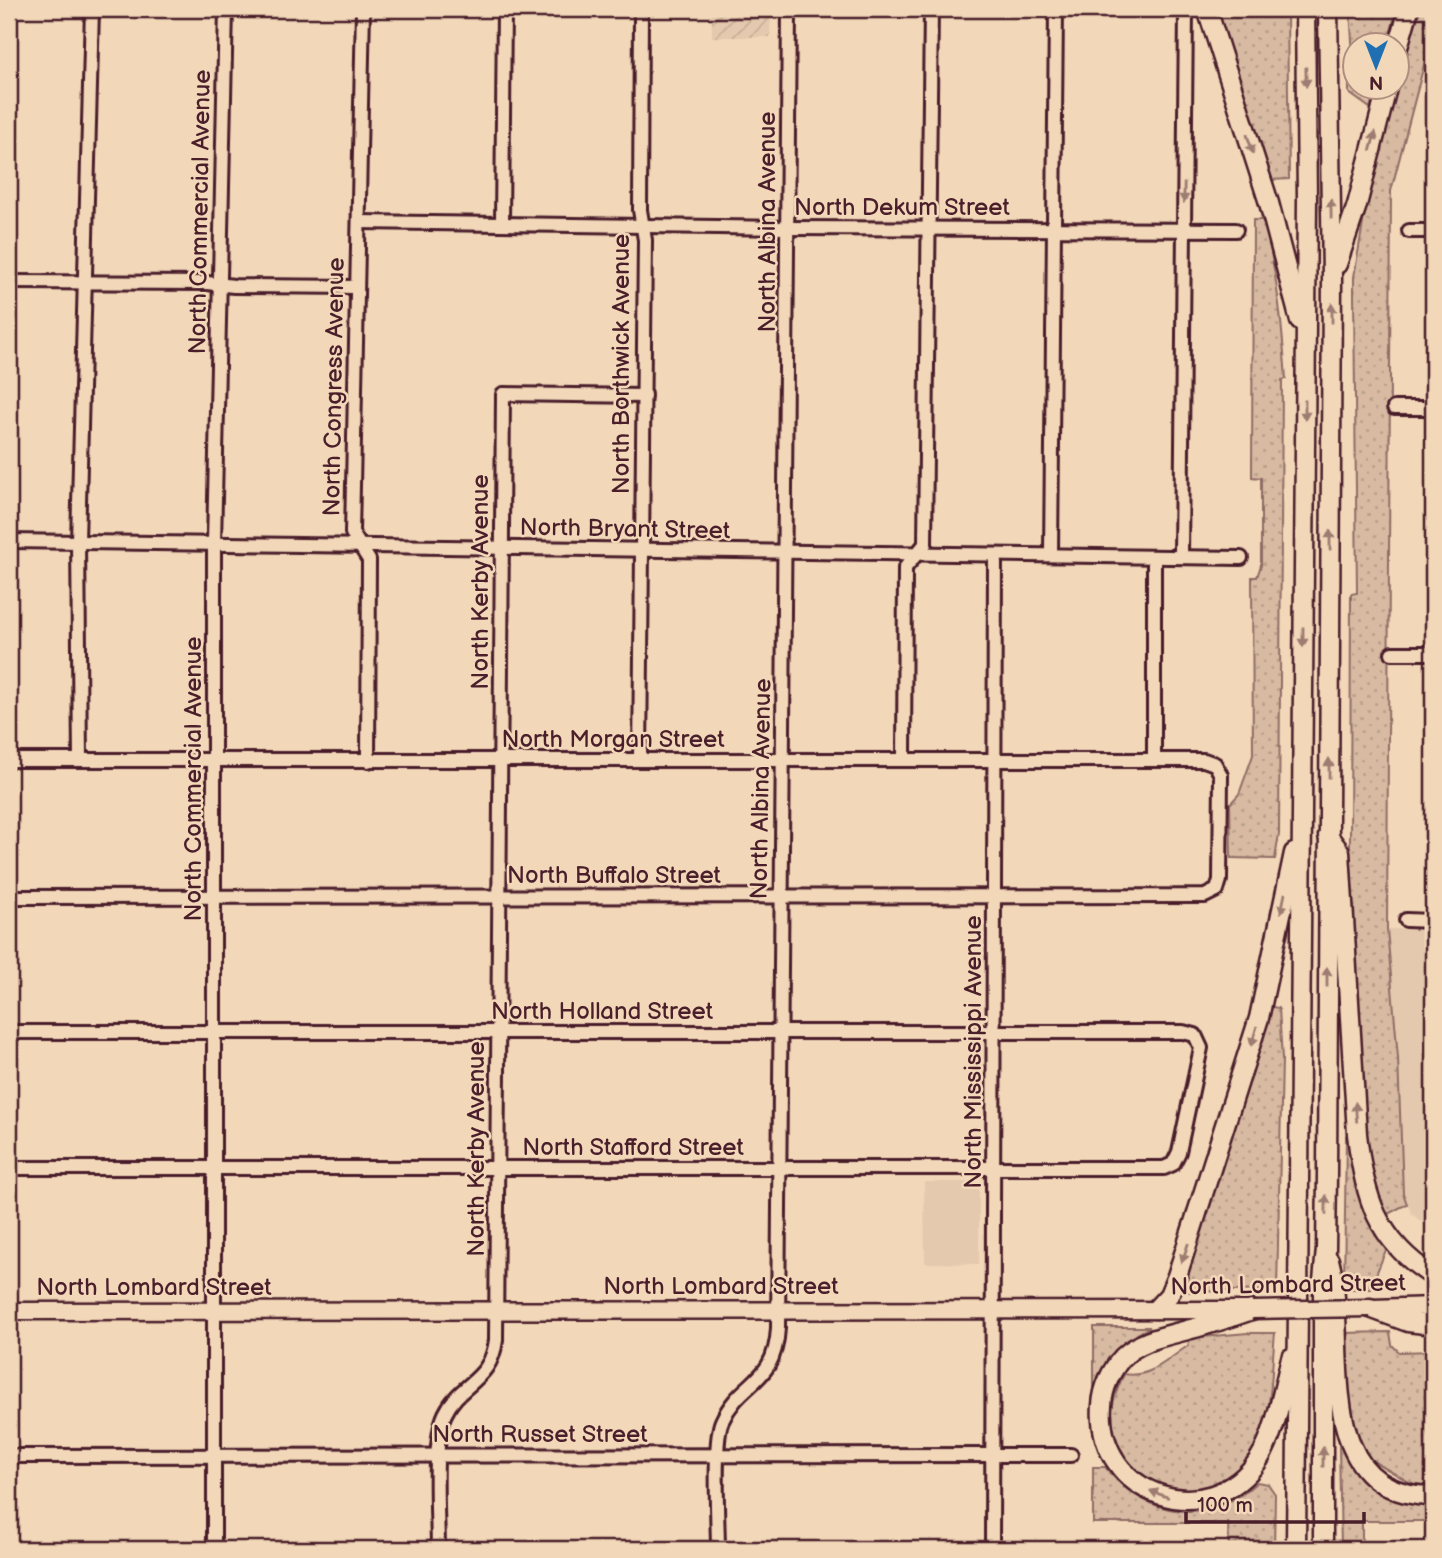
<svg xmlns="http://www.w3.org/2000/svg" width="1442" height="1558" viewBox="0 0 1442 1558" font-family="'Balsamiq Sans',sans-serif">
  <defs>
    <pattern id="industrial-furrows" width="10" height="10" patternUnits="userSpaceOnUse" patternTransform="scale(1.75)"><rect width="10" height="10" fill="#e4c9ae"/><path d="M-1 1l2-2M0 10L10 0M9 11l2-2" fill="none" stroke="#c5ac96"/></pattern>
    <pattern id="grass-dots" width="8" height="8" patternUnits="userSpaceOnUse" patternTransform="scale(1.75)"><rect width="8" height="8" fill="#d7baa1"/><path d="M2 2h.1M6 6h.1" fill="none" stroke="#ba9f8b" stroke-width="1.8" stroke-linecap="round"/></pattern>
  </defs>
  <rect width="100%" height="100%" fill="#f2d8b9"/>
  <filter id="ink" filterUnits="userSpaceOnUse"><feTurbulence type="fractalNoise" baseFrequency=".0143" numOctaves="2"/><feDisplacementMap in="SourceGraphic" scale="14" xChannelSelector="R" yChannelSelector="G"/><feConvolveMatrix kernelMatrix="1 2 1 2 8 2 1 2 1" color-interpolation-filters="sRGB"/></filter>
  <g filter="url(#ink)">
    <!-- built -->
    <g fill="#e4c9ae">
      <path d="M1387 929H1433V1227L1425 1225 1412 1214 1403 1193 1398 1058Z"/>
      <path d="M924 1182H979V1264L925 1263Z"/>
    </g>
    <!-- industrial -->
    <path fill="url(#industrial-furrows)" d="M712 9H771L770 37H712Z"/>
    <!-- grass -->
    <g fill="url(#grass-dots)" stroke="#906c66" stroke-width="2">
      <path d="M1215 9H1287L1289 179 1271 180Z"/>
      <path d="M1350 9H1397L1387 45 1354 46V88H1376L1370 108 1349 93V69L1353 57Z"/>
      <path d="M1417 9H1433V38H1431L1391 191 1387 929 1398 1058 1403 1193 1407 1204 1384 1216 1372 1184 1366 1142 1350 848 1351 594 1357 593 1354 297V277L1367 199Z"/>
      <path d="M1253 220H1264C1277 273 1282 325 1286 379L1282 380 1279 834 1275 859 1231 858 1230 804 1239 794 1253 755 1252 577H1257L1261 565V478L1252 477Z"/>
      <path d="M1272 1007 1279 1008 1282 1059 1277 1290 1181 1292Z"/>
      <path d="M1346 1136H1350C1351 1179 1361 1215 1386 1250L1370 1289H1344Z"/>
      <path d="M1094 1327H1150C1122 1341 1107 1360 1094 1388Z"/>
      <path d="M1390 1332 1392 1345 1399 1352 1433 1351V1487H1418L1378 1464 1369 1458 1358 1438 1350 1413 1343 1333Z"/>
      <path d="M1248 1333H1275C1271 1369 1273 1415 1256 1449 1250 1461 1238 1472 1226 1479 1181 1506 1119 1479 1112 1425 1110 1406 1116 1391 1124 1374 1151 1379 1168 1358 1188 1346L1190 1338Z"/>
      <path d="M1339 1444H1341C1359 1484 1390 1505 1433 1506V1521H1362V1549H1341Z"/>
      <path d="M1093 1467H1105C1145 1518 1209 1527 1257 1482L1268 1484 1275 1494 1274 1549H1229L1228 1523H1093Z"/>
    </g>
    <g fill="none" stroke-linecap="round" stroke-linejoin="round">
      <defs>
        <g id="minor">
          <path d="M363 9 352 533 369 560 368 761"/>
          <path d="M359 222 788 228 1236 230"/>
          <path d="M502 223 504 9"/>
          <path d="M1409 231H1433"/>
          <path d="M9 282 207 283 234 286 357 287"/>
          <path d="M1394 408H1433"/>
          <path d="M9 541 1241 558"/>
          <path d="M1051 554 1056 9"/>
          <path d="M1181 557 1186 9"/>
          <path d="M1392 653H1433"/>
          <path d="M9 760H1204L1215 764 1221 775 1220 880 1217 890 1205 896 9 897"/>
          <path d="M80 760 78 541 92 9"/>
          <path d="M640 760 645 240 640 210 641 9"/>
          <path d="M904 760 905 568 925 544 931 9"/>
          <path d="M1154 760V557"/>
          <path d="M1406 920 1433 921"/>
          <path d="M9 1032H1183L1195 1035 1201 1048 1179 1152 1173 1164 1164 1168H9"/>
          <path d="M9 1456 1071 1455"/>
          <path d="M214 1549V543L226 9"/>
          <path d="M438 1549C438 1516 432 1441 445 1414 460 1382 491 1382 496 1340L503 394 644 396"/>
          <path d="M718 1549C718 1523 713 1440 722 1421 741 1379 775 1385 778 1328L789 9"/>
          <path d="M992 1549 995 555"/>
        </g>
        <g id="major">
          <path d="M1373 1308 1433 1306"/>
          <path d="M9 1311 1246 1310"/>
        </g>
        <g id="highway">
          <path d="M1207 9 1269 203 1300 321"/>
          <path d="M1396 54 1409 9"/>
          <path d="M1337 264 1357 205 1387 88"/>
          <path d="M1328 836 1340 852 1357 1134C1364 1197 1377 1241 1433 1276"/>
          <path d="M1329 1260C1351 1336 1305 1495 1433 1496"/>
          <path d="M1370 1308 1408 1322 1433 1325"/>
          <path d="M1156 1309 1169 1295 1177 1276 1259 1018 1294 853"/>
          <path d="M1252 1310C1232 1317 1211 1324 1191 1329 1167 1336 1142 1339 1123 1357 1111 1370 1103 1388 1102 1405 1095 1496 1209 1534 1259 1459 1276 1432 1283 1389 1291 1358"/>
          <path d="M1296 1549 1307 199 1305 9"/>
          <path d="M1323 1549V1281L1326 1249 1327 1174 1332 277 1328 9"/>
        </g>
      </defs>
      <!-- minor casing -->
      <use href="#minor" stroke="#4a1f2b" stroke-width="18"/>
      <!-- major casing -->
      <use href="#major" stroke="#4a1f2b" stroke-width="21"/>
      <!-- highway casing -->
      <use href="#highway" stroke="#4a1f2b" stroke-width="23"/>
      <!-- minor -->
      <use href="#minor" stroke="#f2d8b9" stroke-width="12"/>
      <!-- major -->
      <use href="#major" stroke="#f2d8b9" stroke-width="16"/>
      <!-- highway -->
      <use href="#highway" stroke="#f2d8b9" stroke-width="18"/>
      <defs>
        <path id="major-bridge" d="M1252 1310 1370 1308"/>
      </defs>
      <!-- major-bridge casing -->
      <use href="#major-bridge" stroke="#4a1f2b" stroke-width="21" stroke-linecap="butt"/>
      <!-- major-bridge -->
      <use href="#major-bridge" stroke="#f2d8b9" stroke-width="16"/>
    </g>
    <!-- one-way arrows -->
    <defs><path id="oneway-solid" d="M-6-.8H1V-3.2L6.5 0L1 3.2V.8H-6Z" transform="scale(1.75)"/></defs>
    <g fill="#9e7c72">
      <use href="#oneway-solid" transform="translate(1306 77) rotate(89)"/>
      <use href="#oneway-solid" transform="translate(1373 141) rotate(-75)"/>
      <use href="#oneway-solid" transform="translate(1250 144) rotate(72)"/>
      <use href="#oneway-solid" transform="translate(1184 193) rotate(91)"/>
      <use href="#oneway-solid" transform="translate(1331 209) rotate(-91)"/>
      <use href="#oneway-solid" transform="translate(1332 313) rotate(-90)"/>
      <use href="#oneway-solid" transform="translate(1305 410) rotate(90)"/>
      <use href="#oneway-solid" transform="translate(1330 540) rotate(-90)"/>
      <use href="#oneway-solid" transform="translate(1303 637) rotate(90)"/>
      <use href="#oneway-solid" transform="translate(1329 768) rotate(-90)"/>
      <use href="#oneway-solid" transform="translate(1283 903) rotate(102)"/>
      <use href="#oneway-solid" transform="translate(1327 977) rotate(-90)"/>
      <use href="#oneway-solid" transform="translate(1254 1036) rotate(106)"/>
      <use href="#oneway-solid" transform="translate(1356 1112) rotate(-94)"/>
      <use href="#oneway-solid" transform="translate(1326 1205) rotate(-89)"/>
      <use href="#oneway-solid" transform="translate(1185 1253) rotate(109)"/>
      <use href="#oneway-solid" transform="translate(1323 1457) rotate(-90)"/>
      <use href="#oneway-solid" transform="translate(1159 1494) rotate(-160)"/>
    </g>
  </g>
  <g text-anchor="middle" dominant-baseline="central" stroke-width="5" stroke-linejoin="round" paint-order="stroke">
    <!-- street labels -->
    <g font-size="24" fill="#4a1f2b" stroke="#f2d8b9">
      <text x="902" y="207">North Dekum Street</text>
      <text transform="translate(200 212) rotate(-89)">North Commercial Avenue</text>
      <text transform="translate(767 222) rotate(-90)">North Albina Avenue</text>
      <text transform="translate(621 364) rotate(-90)">North Borthwick Avenue</text>
      <text transform="translate(334 387) rotate(-89)">North Congress Avenue</text>
      <text transform="translate(625 529) rotate(1)">North Bryant Street</text>
      <text transform="translate(480 582) rotate(-90)">North Kerby Avenue</text>
      <text x="613" y="739">North Morgan Street</text>
      <text transform="translate(193 779) rotate(-90)">North Commercial Avenue</text>
      <text transform="translate(761 789) rotate(-89)">North Albina Avenue</text>
      <text x="614" y="875">North Buffalo Street</text>
      <text x="602" y="1011">North Holland Street</text>
      <text transform="translate(973 1052) rotate(-90)">North Mississippi Avenue</text>
      <text x="633" y="1147">North Stafford Street</text>
      <text transform="translate(476 1149) rotate(-90)">North Kerby Avenue</text>
      <text transform="translate(1288 1285) rotate(-1)">North Lombard Street</text>
      <text x="721" y="1286">North Lombard Street</text>
      <text x="154" y="1287">North Lombard Street</text>
      <text x="540" y="1434">North Russet Street</text>
    </g>
  </g>
  <!-- margin -->
  <rect width="1442" height="1558" fill="none" stroke="#f2d8b9" stroke-width="35"/>
  <rect x="18" y="18" width="1407" height="1523" fill="none" stroke="#4a1f2b" stroke-width="2.5" filter="url(#ink)"/>
  <!-- north arrow -->
  <g transform="translate(1376 66) rotate(180)"><circle r="33" fill="#f2d8b9" stroke="#af8e80" stroke-width="2"/>
  <path d="M0-5L12 26L0 18L-12 26Z" fill="#1f6fb2"/>
  <text y="-10" font-size="19" font-weight="bold" text-anchor="middle" fill="#4a1f2b">N</text>
  </g>
  <!-- scale -->
  <path d="M1186 1512v10h178v-10" fill="none" stroke="#4a1f2b" stroke-width="3.5"/>
  <text x="1197" y="1512" font-size="21" fill="#4a1f2b" stroke="#f2d8b9" stroke-width="5" paint-order="stroke">100 m</text>
</svg>
